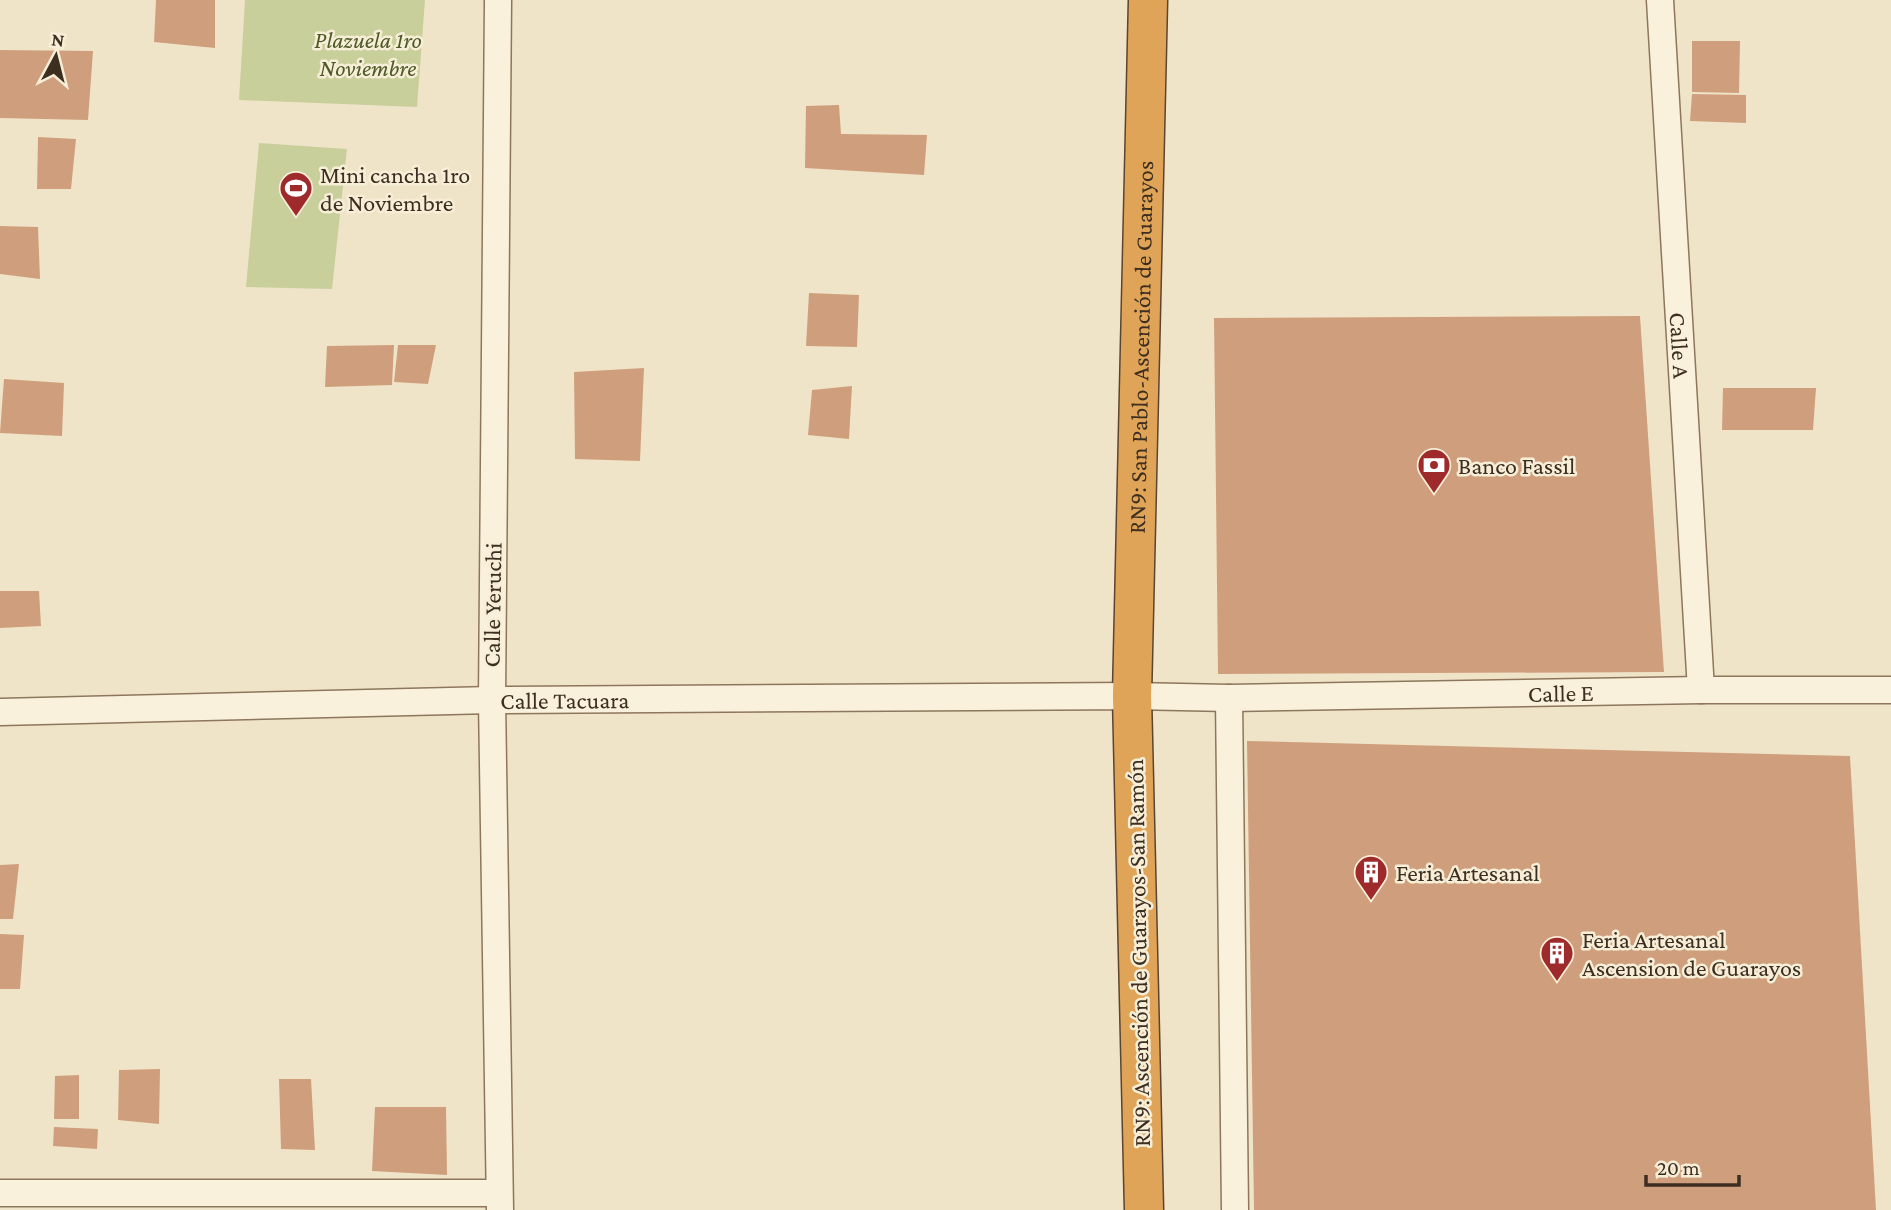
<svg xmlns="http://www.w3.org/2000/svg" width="1891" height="1210" viewBox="0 0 1891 1210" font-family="'Crimson Pro',serif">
  <rect width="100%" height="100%" fill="#f0e4c8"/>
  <!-- green -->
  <g fill="#c9cf9b">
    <path d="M245 0H425L417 107 239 100Z"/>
    <path d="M259 143 347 149 332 289 246 287Z"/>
  </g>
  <!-- building -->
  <g fill="#cf9f7d">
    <path d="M156 0H215V48L154 42Z"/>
    <path d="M1692 41H1740L1739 93 1692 92Z"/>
    <path d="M0 50 93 51 88 120 0 118Z"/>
    <path d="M1692 94 1746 95V123L1690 121Z"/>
    <path d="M839 105 841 134 927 135 924 175 805 168 806 106Z"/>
    <path d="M38 137 76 139 71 189H37Z"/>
    <path d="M0 226 38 227 40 279 0 274Z"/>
    <path d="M809 293 859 295 857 347 806 346Z"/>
    <path d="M1640 316 1664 672 1218 674 1214 318Z"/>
    <path d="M394 345 392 385 325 387 327 346Z"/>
    <path d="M398 345H436L428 384 394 382Z"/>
    <path d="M644 368 640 461 575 459 574 372Z"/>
    <path d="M4 379 64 383 62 436 0 433Z"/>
    <path d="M852 386 849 439 808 435 812 390Z"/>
    <path d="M1723 388H1816L1813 430H1722Z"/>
    <path d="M0 591H39L41 626 0 628Z"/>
    <path d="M1247 741 1850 756 1876 1210H1254Z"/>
    <path d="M19 864 13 919H0V865Z"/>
    <path d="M0 934 24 935 20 989H0Z"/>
    <path d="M160 1069 159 1124 118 1120 119 1070Z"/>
    <path d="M79 1075V1119H54L55 1076Z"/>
    <path d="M279 1079H311L315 1150 281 1149Z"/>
    <path d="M375 1107H446L447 1175 372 1171Z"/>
    <path d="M54 1127 98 1129 97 1149 53 1146Z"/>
  </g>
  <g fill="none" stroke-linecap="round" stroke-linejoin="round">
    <defs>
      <g id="street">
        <path d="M498 0 492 700 500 1210"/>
        <path id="s1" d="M1660 0 1701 690"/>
        <path d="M1229 698 1235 1210"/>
        <path id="s2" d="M0 712 492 700 1132 696 1229 698 1701 690H1891"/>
        <path d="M0 1193H499"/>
      </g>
      <g id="highway">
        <path id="s3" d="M1144 1210 1132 696 1148 0"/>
      </g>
    </defs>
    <!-- street casing -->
    <use href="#street" stroke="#8d765c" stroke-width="29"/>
    <!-- highway casing -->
    <use href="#highway" stroke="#5b4430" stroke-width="41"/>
    <!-- street -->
    <use href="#street" stroke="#faf1dc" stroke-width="26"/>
    <!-- highway -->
    <use href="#highway" stroke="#e0a458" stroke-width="38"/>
  </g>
  <!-- icons -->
  <defs>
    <symbol id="stadium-pin" viewBox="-11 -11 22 30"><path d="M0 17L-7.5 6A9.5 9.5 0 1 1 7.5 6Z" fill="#9e2a2b" stroke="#f7eed8"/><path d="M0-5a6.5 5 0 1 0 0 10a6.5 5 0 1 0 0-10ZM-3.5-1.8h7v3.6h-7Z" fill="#fff"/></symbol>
    <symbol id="bank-pin" viewBox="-11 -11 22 30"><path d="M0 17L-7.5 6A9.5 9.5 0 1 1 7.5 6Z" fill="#9e2a2b" stroke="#f7eed8"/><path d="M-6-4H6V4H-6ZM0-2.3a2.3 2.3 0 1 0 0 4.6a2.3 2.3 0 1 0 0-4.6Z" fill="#fff"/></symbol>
    <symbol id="building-pin" viewBox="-11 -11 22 30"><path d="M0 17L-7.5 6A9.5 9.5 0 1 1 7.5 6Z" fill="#9e2a2b" stroke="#f7eed8"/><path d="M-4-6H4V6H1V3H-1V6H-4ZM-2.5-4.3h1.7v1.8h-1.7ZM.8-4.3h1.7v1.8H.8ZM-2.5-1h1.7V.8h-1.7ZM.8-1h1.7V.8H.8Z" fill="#fff"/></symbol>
  </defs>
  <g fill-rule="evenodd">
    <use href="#stadium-pin" x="277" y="169" width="38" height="52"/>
    <use href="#bank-pin" x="1415" y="446" width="38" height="52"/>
    <use href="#building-pin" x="1352" y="853" width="38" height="52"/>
    <use href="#building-pin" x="1538" y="934" width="38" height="52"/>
  </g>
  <g text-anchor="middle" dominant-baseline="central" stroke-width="5" stroke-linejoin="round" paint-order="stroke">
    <!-- park labels -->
    <g font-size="24" font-style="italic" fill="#4d5a26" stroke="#f7eed8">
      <text x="368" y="39">Plazuela 1ro<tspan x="368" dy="28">Noviembre</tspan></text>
    </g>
    <!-- poi labels -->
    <g font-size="24" fill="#3d2e20" stroke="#f7eed8" text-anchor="start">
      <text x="320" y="174">Mini cancha 1ro<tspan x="320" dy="28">de Noviembre</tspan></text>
      <text x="1458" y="465">Banco Fassil</text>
      <text x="1396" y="872">Feria Artesanal</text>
      <text x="1582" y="939">Feria Artesanal<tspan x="1582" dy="28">Ascension de Guarayos</tspan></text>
    </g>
    <!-- street labels -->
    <g font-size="24" fill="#3d2e20" stroke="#f7eed8">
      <text stroke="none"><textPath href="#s1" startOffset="346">Calle A</textPath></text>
      <text stroke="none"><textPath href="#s3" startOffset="863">RN9: San Pablo-Ascención de Guarayos</textPath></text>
      <text transform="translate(492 605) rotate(-89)">Calle Yeruchi</text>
      <text stroke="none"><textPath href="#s2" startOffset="1561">Calle E</textPath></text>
      <text stroke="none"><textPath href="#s2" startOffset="565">Calle Tacuara</textPath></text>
      <text transform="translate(1138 953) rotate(-91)">RN9: Ascención de Guarayos-San Ramón</text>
    </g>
  </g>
  <!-- north arrow -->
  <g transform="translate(56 56) rotate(7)" stroke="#f7eed8" stroke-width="5" paint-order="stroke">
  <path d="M0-5L12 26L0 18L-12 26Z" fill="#3d2e20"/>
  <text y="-10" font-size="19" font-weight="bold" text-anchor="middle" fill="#3d2e20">N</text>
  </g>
  <!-- scale -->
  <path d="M1646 1175v10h93v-10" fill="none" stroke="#3d2e20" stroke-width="3.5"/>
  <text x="1657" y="1175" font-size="21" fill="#3d2e20" stroke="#f7eed8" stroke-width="5" paint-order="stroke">20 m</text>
</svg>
